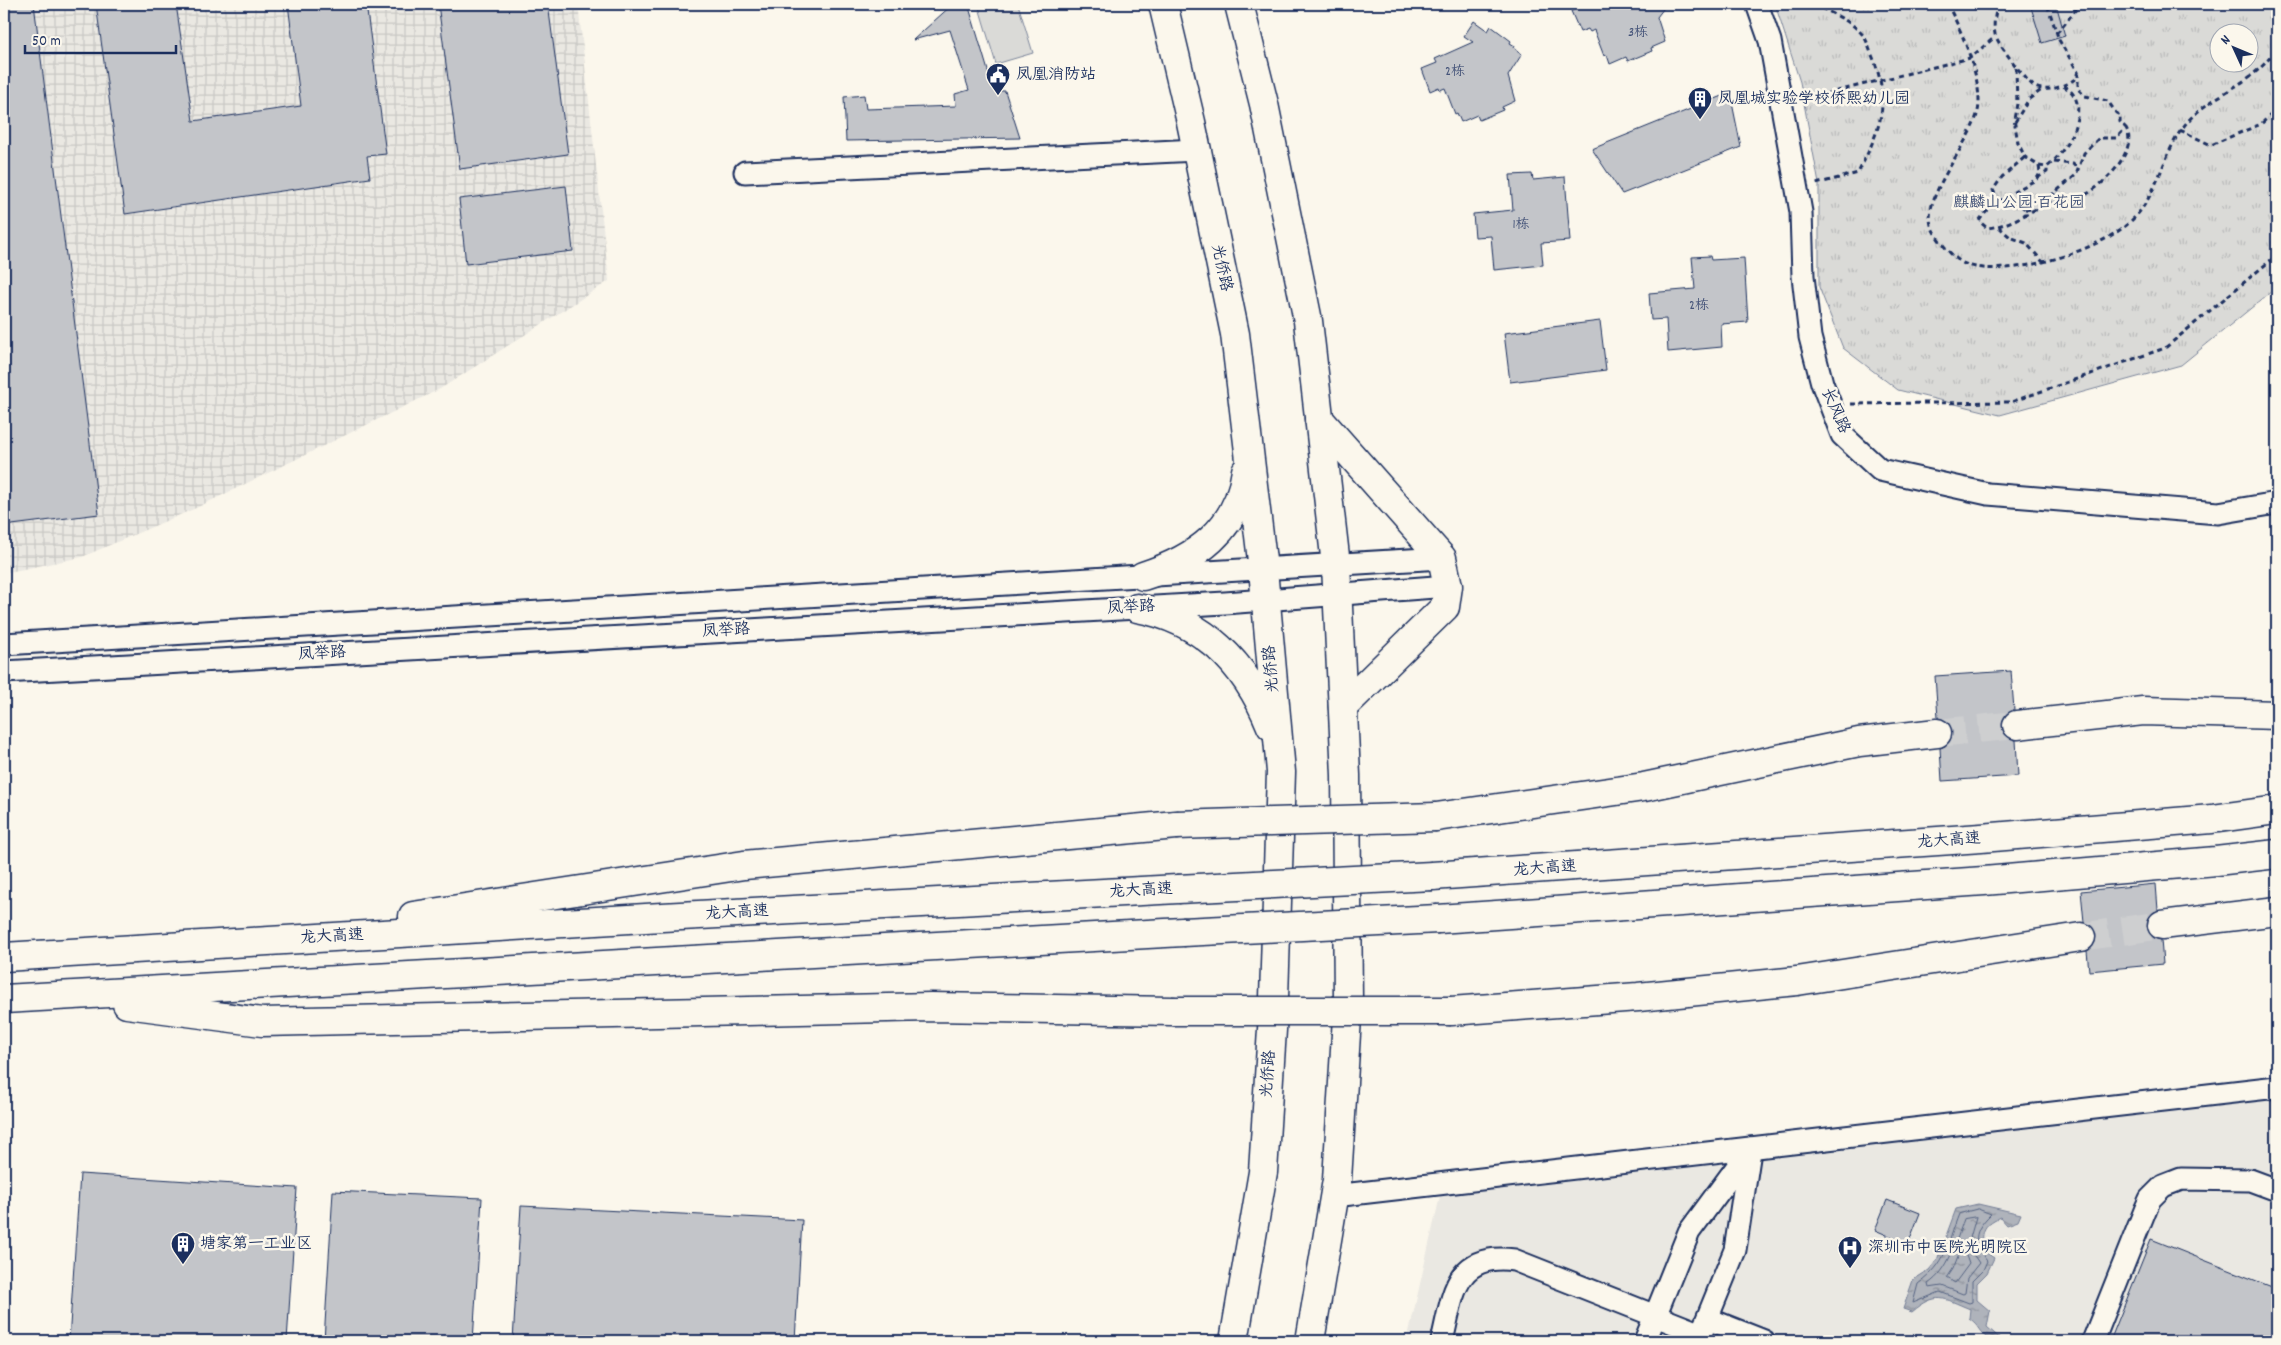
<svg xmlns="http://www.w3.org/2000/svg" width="2281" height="1345" viewBox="0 0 2281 1345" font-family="Dekko,'LXGW WenKai TC',sans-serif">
  <defs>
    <pattern id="industrial-grid" width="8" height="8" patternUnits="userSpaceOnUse" patternTransform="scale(1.25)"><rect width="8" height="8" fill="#eae8e2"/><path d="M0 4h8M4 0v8" fill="none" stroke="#c8c7c4"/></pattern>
    <pattern id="park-tufts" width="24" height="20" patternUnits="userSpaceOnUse" patternTransform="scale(1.25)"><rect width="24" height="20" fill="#dadad7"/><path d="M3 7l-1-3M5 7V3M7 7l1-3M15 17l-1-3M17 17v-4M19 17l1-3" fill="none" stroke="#babbbb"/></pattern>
    <pattern id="water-ripples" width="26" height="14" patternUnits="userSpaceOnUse" patternTransform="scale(1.25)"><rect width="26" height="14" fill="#afb3bb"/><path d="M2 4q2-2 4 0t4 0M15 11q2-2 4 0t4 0" fill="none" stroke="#8e929b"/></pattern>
  </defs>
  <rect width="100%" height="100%" fill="#fbf7ec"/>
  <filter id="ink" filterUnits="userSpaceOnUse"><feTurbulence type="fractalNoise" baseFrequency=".02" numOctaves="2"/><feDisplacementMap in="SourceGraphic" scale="10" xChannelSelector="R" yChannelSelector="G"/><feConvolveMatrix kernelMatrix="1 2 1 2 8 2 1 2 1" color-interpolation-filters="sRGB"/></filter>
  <g filter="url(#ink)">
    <!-- built -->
    <path fill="#eae8e2" d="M2277 1099V1341H1407L1440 1196Z"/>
    <!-- industrial -->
    <path fill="url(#industrial-grid)" d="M4 4H578L609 281 440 389 196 508 82 557 4 573Z"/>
    <!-- green -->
    <path fill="#dadad7" stroke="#7a849a" d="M978 4H1018L1033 53 996 64Z"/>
    <!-- park -->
    <path fill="url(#park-tufts)" stroke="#7a849a" fill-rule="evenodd" d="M1775 4H2277V287L2181 365 2000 415 1898 390 1843 348 1819 287V184L1800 82ZM2218 32H2248V62H2218Z"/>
    <!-- water -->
    <path fill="url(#water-ripples)" stroke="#747e96" d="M1978 1204 2021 1214 2018 1221 2007 1225 2000 1217C1982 1225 1981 1233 1984 1251L1994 1258 1987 1273 1977 1283V1300L1990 1311 1987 1327 2003 1341C1980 1341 1984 1328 1969 1318L1970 1309C1943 1298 1937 1291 1912 1312L1903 1309 1913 1280 1929 1270 1937 1260 1956 1209Z"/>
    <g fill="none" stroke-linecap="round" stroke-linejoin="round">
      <!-- shore -->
      <g stroke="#566483" stroke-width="1">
        <path d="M1978 1209 1991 1214C1973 1231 1972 1243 1987 1261L1983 1270 1972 1281V1302L1969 1303 1940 1292 1913 1303 1918 1284C1948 1262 1946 1246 1959 1214Z"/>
        <path d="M1976 1217 1970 1238 1973 1254 1979 1263 1967 1278 1965 1293 1963 1294 1942 1286 1929 1288 1928 1284C1950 1269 1955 1243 1964 1219Z"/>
        <path d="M1964 1250 1969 1264 1955 1283 1947 1278 1953 1269 1960 1251Z"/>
      </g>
    </g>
    <!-- building -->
    <g fill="#c3c5c9" stroke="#1b2f5e">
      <path d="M4 4H34L99 514 4 526Z"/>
      <path d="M96 4H176L193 121 301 106 288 4H366L386 154 367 156 370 178 125 214Z"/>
      <path d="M438 4H548L568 154 460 169Z"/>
      <path d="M953 4H968L994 91H1005L1020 138 846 141 844 97 864 95 866 109 956 106 955 94 969 90 950 30 913 40Z"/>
      <path d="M1588 4H1667L1657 17 1665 42 1651 48 1652 51 1628 61 1626 57 1610 64 1607 55 1604 56 1594 30 1590 32 1588 29 1580 32 1571 11Z"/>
      <path d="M2030 4H2056L2065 36 2042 43Z"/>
      <path d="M1474 21 1488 31 1491 26 1511 41 1510 43 1515 46 1514 48 1522 54 1508 76 1515 101 1502 107 1503 110 1479 120 1477 115 1461 122 1457 113 1455 114 1445 88 1440 90 1439 87 1430 91 1422 69 1437 63 1435 59 1473 42 1464 36Z"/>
      <path d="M1730 93 1741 147 1622 194 1592 149Z"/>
      <path d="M1532 174 1533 180 1565 177 1570 241 1541 243 1543 265 1494 270 1491 236 1475 237 1473 214 1513 210 1510 175Z"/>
      <path d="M566 186 573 251 466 264 459 199Z"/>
      <path d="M1710 256 1711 260 1744 258 1748 322 1721 324 1722 347 1668 352 1666 319 1651 320 1649 293 1695 289 1692 257Z"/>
      <path d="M1600 321 1606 370 1510 382 1504 333Z"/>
      <path d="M2011 671 2014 710 2003 718 2001 726 2005 735 2016 740 2018 776 1942 781 1940 748 1947 745 1951 740 1953 732 1949 723 1938 718 1935 676Z"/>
      <path d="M2156 884 2158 910 2148 918 2146 926 2150 935 2161 940 2163 964 2089 971 2087 951 2095 943 2096 935 2093 927 2084 922 2081 891Z"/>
      <path d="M80 1174 297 1188 287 1341H69Z"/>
      <path d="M333 1191 482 1198 473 1341H324Z"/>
      <path d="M1887 1200 1920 1213 1908 1244 1875 1230Z"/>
      <path d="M521 1206 802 1220 795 1341H513Z"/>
      <path d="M2151 1239 2277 1289V1328L2272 1341H2110Z"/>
    </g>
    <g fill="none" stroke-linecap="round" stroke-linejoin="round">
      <!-- highway-tunnel -->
      <g stroke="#cecfd0" stroke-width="28" stroke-dasharray="28 14" stroke-linecap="butt">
        <path d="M1937 733 2017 725"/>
        <path d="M2081 937 2162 925"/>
      </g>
      <defs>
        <g id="minor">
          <path d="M1757 4 1770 41 1801 212 1803 276 1810 337 1822 383 1842 435 1880 470 1988 494 2218 513 2277 503"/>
          <path d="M745 172 1197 150"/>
          <path d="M4 644 1442 558"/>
          <path d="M4 672 1225 603 1448 586"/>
          <path d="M1334 1196 2277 1087"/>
          <path d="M1708 1319 1764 1341"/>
          <path d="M1442 1341C1453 1296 1454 1252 1514 1260L1701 1334"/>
          <path d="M1645 1341 1689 1232 1751 1148"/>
          <path d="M1698 1341 1735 1250 1750 1151"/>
          <path d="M2093 1341 2146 1208 2150 1199 2163 1186 2181 1179 2250 1180 2277 1190"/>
        </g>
        <g id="major">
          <path d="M1163 4 1191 122 1235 334 1263 569 1281 772 1274 998 1263 1172 1234 1341"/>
          <path d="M1239 4 1264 104 1308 321 1336 565 1346 775 1348 1001 1337 1180 1310 1341"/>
          <path d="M1319 419 1442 558 1448 586 1445 607 1343 707"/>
          <path d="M1143 576C1196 559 1238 530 1246 471"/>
          <path d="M1137 608C1204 620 1246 664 1271 726"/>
        </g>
        <g id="highway">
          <path d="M2017 725 2143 711 2277 715"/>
          <path d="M1436 817 1644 787 1859 742 1937 733"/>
          <path d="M1432 876 1981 838 2212 819 2277 810"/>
          <path d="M413 916 744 865 1176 825"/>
          <path d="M1438 919 1984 881 2216 861 2277 854"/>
          <path d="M2162 925 2277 911"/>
          <path d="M4 957 662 917 1178 889"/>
          <path d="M4 999 1183 932"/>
          <path d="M127 1004 262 1022 931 1007 1172 1011"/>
          <path d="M1451 1011 1638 997 1797 981 2081 937"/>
        </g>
      </defs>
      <!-- minor casing -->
      <use href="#minor" stroke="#1b2f5e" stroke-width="25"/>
      <!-- major casing -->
      <use href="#major" stroke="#1b2f5e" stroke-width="31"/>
      <!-- highway casing -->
      <use href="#highway" stroke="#1b2f5e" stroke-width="31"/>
      <!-- path -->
      <g stroke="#1b2f5e" stroke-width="3" stroke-dasharray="5 4" stroke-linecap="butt">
        <path d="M1813 4C1829 12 1850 20 1862 34 1867 39 1869 49 1872 55 1892 104 1880 129 1858 173L1816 184"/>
        <path d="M1947 4C1961 28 1984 84 1978 111 1971 143 1923 194 1931 225 1934 236 1954 260 1965 264 2006 280 2100 251 2131 221 2162 192 2163 143 2194 115 2220 91 2261 79 2277 46"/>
        <path d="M1998 4C1995 14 1993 23 1995 34 1996 42 2027 82 2035 87 2047 93 2065 86 2075 79L2078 72 2059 40 2047 4"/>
        <path d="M1779 6 1792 4"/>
        <path d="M2056 33C2068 23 2071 12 2082 4"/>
        <path d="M2016 68 2017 104 2014 119 2018 143 2025 157 2039 166 2047 167C2068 151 2095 101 2063 86"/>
        <path d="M2078 72V89L2085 96 2108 101 2116 113 2120 115V122L2126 128 2116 138H2099L2084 153 2076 175 2053 194 2058 198C2066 197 2078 199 2085 195 2104 185 2139 150 2126 128"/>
        <path d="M1801 100 1970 58 1995 37"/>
        <path d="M2015 122 2029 99 2043 89"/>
        <path d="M2180 130 2211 145 2261 124 2277 109"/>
        <path d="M2054 162 2073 164 2078 170"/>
        <path d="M2039 166 2040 173 2037 179C2017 191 1992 201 1979 221L1987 228C2014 225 2034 208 2058 198"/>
        <path d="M2037 178 2047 172V168"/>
        <path d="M2004 199 2017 203 2025 209V216"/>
        <path d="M1999 202 1993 190 2002 177 2025 157"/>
        <path d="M2017 203V191"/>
        <path d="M2025 209 2037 210"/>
        <path d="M1999 227 2010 237 2026 243 2043 262"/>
        <path d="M1851 404 2011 402 2165 348 2277 255"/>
      </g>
      <!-- minor -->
      <use href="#minor" stroke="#fbf7ec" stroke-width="21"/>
      <!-- major -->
      <use href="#major" stroke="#fbf7ec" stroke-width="28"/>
      <!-- highway -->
      <use href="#highway" stroke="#fbf7ec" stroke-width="28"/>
      <defs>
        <g id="highway-bridge">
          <path d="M1176 825 1436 817"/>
          <path d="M1178 889 1432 876"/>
          <path d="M1183 932 1438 919"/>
          <path d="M1172 1011H1451"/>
        </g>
      </defs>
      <!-- highway-bridge casing -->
      <use href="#highway-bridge" stroke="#1b2f5e" stroke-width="31" stroke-linecap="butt"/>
      <!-- highway-bridge -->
      <use href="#highway-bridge" stroke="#fbf7ec" stroke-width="28"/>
    </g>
  </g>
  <!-- icons -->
  <defs>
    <symbol id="civic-pin" viewBox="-11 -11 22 30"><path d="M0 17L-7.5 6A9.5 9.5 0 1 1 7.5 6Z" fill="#1b2f5e" stroke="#fbf7ec"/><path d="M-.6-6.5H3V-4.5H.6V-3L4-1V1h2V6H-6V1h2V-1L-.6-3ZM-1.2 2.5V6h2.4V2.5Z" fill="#fff"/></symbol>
    <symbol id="building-pin" viewBox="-11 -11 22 30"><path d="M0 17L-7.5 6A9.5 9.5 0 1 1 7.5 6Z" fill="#1b2f5e" stroke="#fbf7ec"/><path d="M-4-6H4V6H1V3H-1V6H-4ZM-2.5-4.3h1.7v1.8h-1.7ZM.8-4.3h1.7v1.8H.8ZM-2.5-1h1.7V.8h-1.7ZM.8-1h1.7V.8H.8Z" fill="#fff"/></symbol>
    <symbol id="hospital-pin" viewBox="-11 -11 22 30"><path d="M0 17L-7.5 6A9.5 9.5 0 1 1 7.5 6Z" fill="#1b2f5e" stroke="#fbf7ec"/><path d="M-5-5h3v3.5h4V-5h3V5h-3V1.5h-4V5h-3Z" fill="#fff"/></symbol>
  </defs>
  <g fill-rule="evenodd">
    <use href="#civic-pin" x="984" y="61" width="28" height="38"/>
    <use href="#building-pin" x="1686" y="85" width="28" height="38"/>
    <use href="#building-pin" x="169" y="1230" width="28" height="38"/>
    <use href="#hospital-pin" x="1836" y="1234" width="28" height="38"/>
  </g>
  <g text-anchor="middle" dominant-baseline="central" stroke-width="5" stroke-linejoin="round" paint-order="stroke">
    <!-- number labels -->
    <g font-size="14" fill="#455479">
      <text x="1638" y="33">3栋</text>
      <text x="1455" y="72">2栋</text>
      <text x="1521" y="225">1栋</text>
      <text x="1699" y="306">2栋</text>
    </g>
    <!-- poi labels -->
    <g font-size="16" fill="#1b2f5e" stroke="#fbf7ec" text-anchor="start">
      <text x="1016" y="75">凤凰消防站</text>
      <text x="1718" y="99">凤凰城实验学校侨熙幼儿园</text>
      <text x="200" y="1244">塘家第一工业区</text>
      <text x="1868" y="1248">深圳市中医院光明院区</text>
    </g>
    <!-- park labels -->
    <g font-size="16" fill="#415176" stroke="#fbf7ec">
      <text x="2019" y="203">麒麟山公园·百花园</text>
    </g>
    <!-- street labels -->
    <g font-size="16" fill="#1b2f5e" stroke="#fbf7ec">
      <text transform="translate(1221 268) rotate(78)">光侨路</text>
      <text transform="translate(1835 411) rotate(66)">长风路</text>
      <text transform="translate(1131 608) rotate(-3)">凤举路</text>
      <text transform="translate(726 631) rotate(-3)">凤举路</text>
      <text transform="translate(322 654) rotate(-3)">凤举路</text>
      <text transform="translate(1272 669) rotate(-95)">光侨路</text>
      <text transform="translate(1949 841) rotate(-4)">龙大高速</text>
      <text transform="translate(1545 869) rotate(-4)">龙大高速</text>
      <text transform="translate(1141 891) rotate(-3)">龙大高速</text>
      <text transform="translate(737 913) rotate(-3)">龙大高速</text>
      <text transform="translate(332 937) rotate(-3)">龙大高速</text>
      <text transform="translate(1269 1074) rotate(-86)">光侨路</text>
    </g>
  </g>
  <!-- margin -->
  <rect width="2281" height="1345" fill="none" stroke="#fbf7ec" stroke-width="20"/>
  <rect x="10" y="10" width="2261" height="1325" fill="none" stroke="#1b2f5e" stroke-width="2" filter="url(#ink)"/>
  <!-- north arrow -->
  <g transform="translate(2234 48) rotate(314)"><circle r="24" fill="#fbf7ec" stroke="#a1a7b3"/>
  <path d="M0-4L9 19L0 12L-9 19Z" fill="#1b2f5e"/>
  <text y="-8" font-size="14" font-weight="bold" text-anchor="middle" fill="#1b2f5e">N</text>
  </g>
  <!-- scale -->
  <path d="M25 45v8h151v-8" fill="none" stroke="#1b2f5e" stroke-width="2.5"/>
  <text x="32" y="45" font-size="15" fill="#1b2f5e" stroke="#fbf7ec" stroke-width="4" paint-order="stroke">50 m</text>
</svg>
